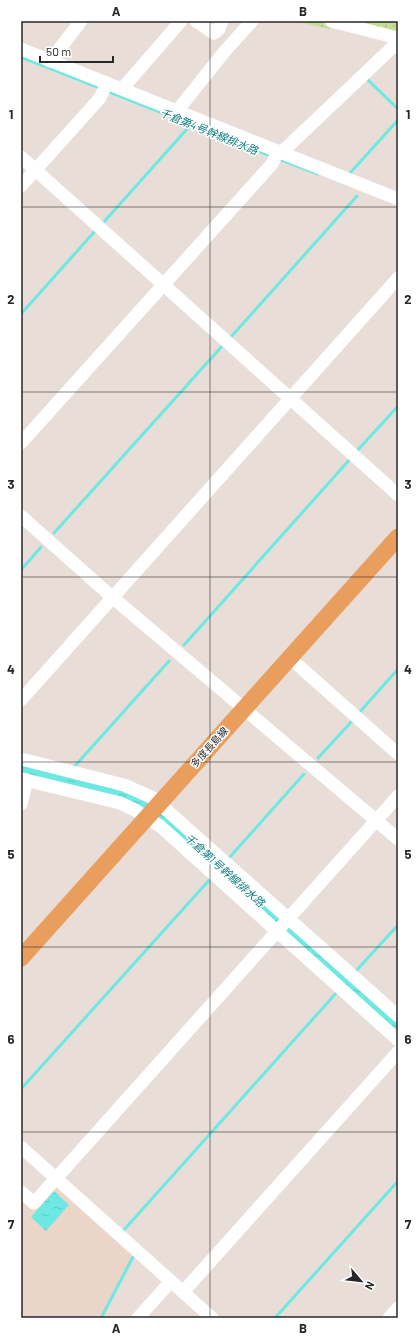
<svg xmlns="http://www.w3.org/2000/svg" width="419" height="1339" viewBox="0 0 419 1339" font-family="Barlow,'Noto Sans JP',sans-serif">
  <defs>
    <pattern id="grass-dots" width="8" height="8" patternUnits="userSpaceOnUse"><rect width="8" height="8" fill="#c5de96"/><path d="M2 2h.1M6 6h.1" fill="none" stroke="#a9be81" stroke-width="1.8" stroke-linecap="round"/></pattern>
    <pattern id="water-ripples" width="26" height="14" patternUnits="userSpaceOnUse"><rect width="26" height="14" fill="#6ee8e3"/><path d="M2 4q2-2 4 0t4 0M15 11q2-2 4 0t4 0" fill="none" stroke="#5fc7c3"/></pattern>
  </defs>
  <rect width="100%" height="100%" fill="#e9ddd8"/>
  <!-- education -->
  <path fill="#ebd5c8" d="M54 1185 133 1256 99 1318H21V1195L35 1207Z"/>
  <!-- grass -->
  <g fill="url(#grass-dots)">
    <path d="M294 21H322L330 23V29Z"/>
    <path d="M343 21H398V35Z"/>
  </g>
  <!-- water -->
  <g fill="url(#water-ripples)">
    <path d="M21 763 117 787 148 801 398 1021V1032L122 797 21 772Z"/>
    <path d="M54 1191 69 1205 46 1231 31 1217Z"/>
  </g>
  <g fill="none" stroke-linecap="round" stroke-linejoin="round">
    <!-- stream -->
    <g stroke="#6ee8e3" stroke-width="3">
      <path d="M21 57 100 88"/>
      <path d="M368 80 398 109"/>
      <path d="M107 91 271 156"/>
      <path d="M279 159 318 174"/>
      <path d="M350 173 398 120"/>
      <path d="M102 224 187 129"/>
      <path d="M21 314 96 230"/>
      <path d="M230 338 357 196"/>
      <path d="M356 452 398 406"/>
      <path d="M54 533 224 344"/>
      <path d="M21 570 41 547"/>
      <path d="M184 645 351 458"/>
      <path d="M358 714 398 669"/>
      <path d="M318 758 354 719"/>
      <path d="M74 767 169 661"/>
      <path d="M228 859 304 774"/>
      <path d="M355 972 398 925"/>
      <path d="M21 1089 212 877"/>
      <path d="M123 1231 338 991"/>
      <path d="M101 1318 134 1255"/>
      <path d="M275 1318 398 1181"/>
    </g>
    <!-- minor -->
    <g stroke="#fff" stroke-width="13">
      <path d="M196 21 214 33 219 29 222 21"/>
      <path d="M331 21 398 38"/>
      <path d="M21 49 398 199"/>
      <path d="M50 61 81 21"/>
      <path d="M122 89 181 21"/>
      <path d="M177 111 225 51 252 21"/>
      <path d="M282 152 398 42"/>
      <path d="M21 157 398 495"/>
      <path d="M21 186 100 98 107 83"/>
      <path d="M21 443 272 164 278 151"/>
      <path d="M21 516 112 597 398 839"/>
      <path d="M290 658 398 754"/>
      <path d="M21 700 398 278"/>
      <path d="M21 759 124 785 153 798 398 1016"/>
      <path d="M21 779 120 803 135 810 160 826 398 1040"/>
      <path d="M21 804 27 780"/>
      <path d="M21 1147 212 1318"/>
      <path d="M21 1192 34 1203 398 796"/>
      <path d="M183 1292 398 1052"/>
      <path d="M138 1318 171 1281"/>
      <path d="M389 1318 398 1308"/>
    </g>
    <!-- major -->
    <path stroke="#e99e5d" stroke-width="17" d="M21 958 398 537"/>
  </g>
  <!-- grid -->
  <path fill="none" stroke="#272727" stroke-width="1" stroke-opacity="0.55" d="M210 21V1318M21 207H398M21 392H398M21 577H398M21 762H398M21 947H398M21 1132H398"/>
  <g text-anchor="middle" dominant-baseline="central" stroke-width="3" stroke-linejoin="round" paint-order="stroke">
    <!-- street labels -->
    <g font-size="10" fill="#272727" stroke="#fff">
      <text transform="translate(209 747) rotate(-48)">多度長島線</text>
    </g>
    <!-- water labels -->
    <g font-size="11" font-style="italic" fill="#137e82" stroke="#fff">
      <text transform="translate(209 131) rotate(22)">千倉第4号幹線排水路</text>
      <text transform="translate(225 870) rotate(42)">千倉第1号幹線排水路</text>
    </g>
  </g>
  <!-- border -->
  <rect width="419" height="1339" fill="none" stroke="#ffffff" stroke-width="44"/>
  <!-- north arrow -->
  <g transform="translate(361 1281) rotate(118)" stroke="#ffffff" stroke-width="3" paint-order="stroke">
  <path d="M0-3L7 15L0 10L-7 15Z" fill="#272727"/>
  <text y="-6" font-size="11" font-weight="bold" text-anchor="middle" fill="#272727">N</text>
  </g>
  <!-- scale -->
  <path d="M40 56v6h73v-6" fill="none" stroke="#272727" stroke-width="2"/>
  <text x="46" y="56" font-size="12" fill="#272727" stroke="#ffffff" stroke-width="3" paint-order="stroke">50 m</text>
  <rect x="22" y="22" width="375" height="1295" fill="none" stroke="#272727" stroke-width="1.5"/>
  <g font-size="13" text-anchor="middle" font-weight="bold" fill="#272727">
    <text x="116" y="16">A</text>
    <text x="303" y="16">B</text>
    <text x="11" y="119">1</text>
    <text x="408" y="119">1</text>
    <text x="11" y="304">2</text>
    <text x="408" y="304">2</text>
    <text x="11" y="489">3</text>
    <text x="408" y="489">3</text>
    <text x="11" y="674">4</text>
    <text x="408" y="674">4</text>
    <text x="11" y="859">5</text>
    <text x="408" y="859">5</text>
    <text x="11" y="1044">6</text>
    <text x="408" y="1044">6</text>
    <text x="11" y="1229">7</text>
    <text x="408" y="1229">7</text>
    <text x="116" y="1333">A</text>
    <text x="303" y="1333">B</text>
  </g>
</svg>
